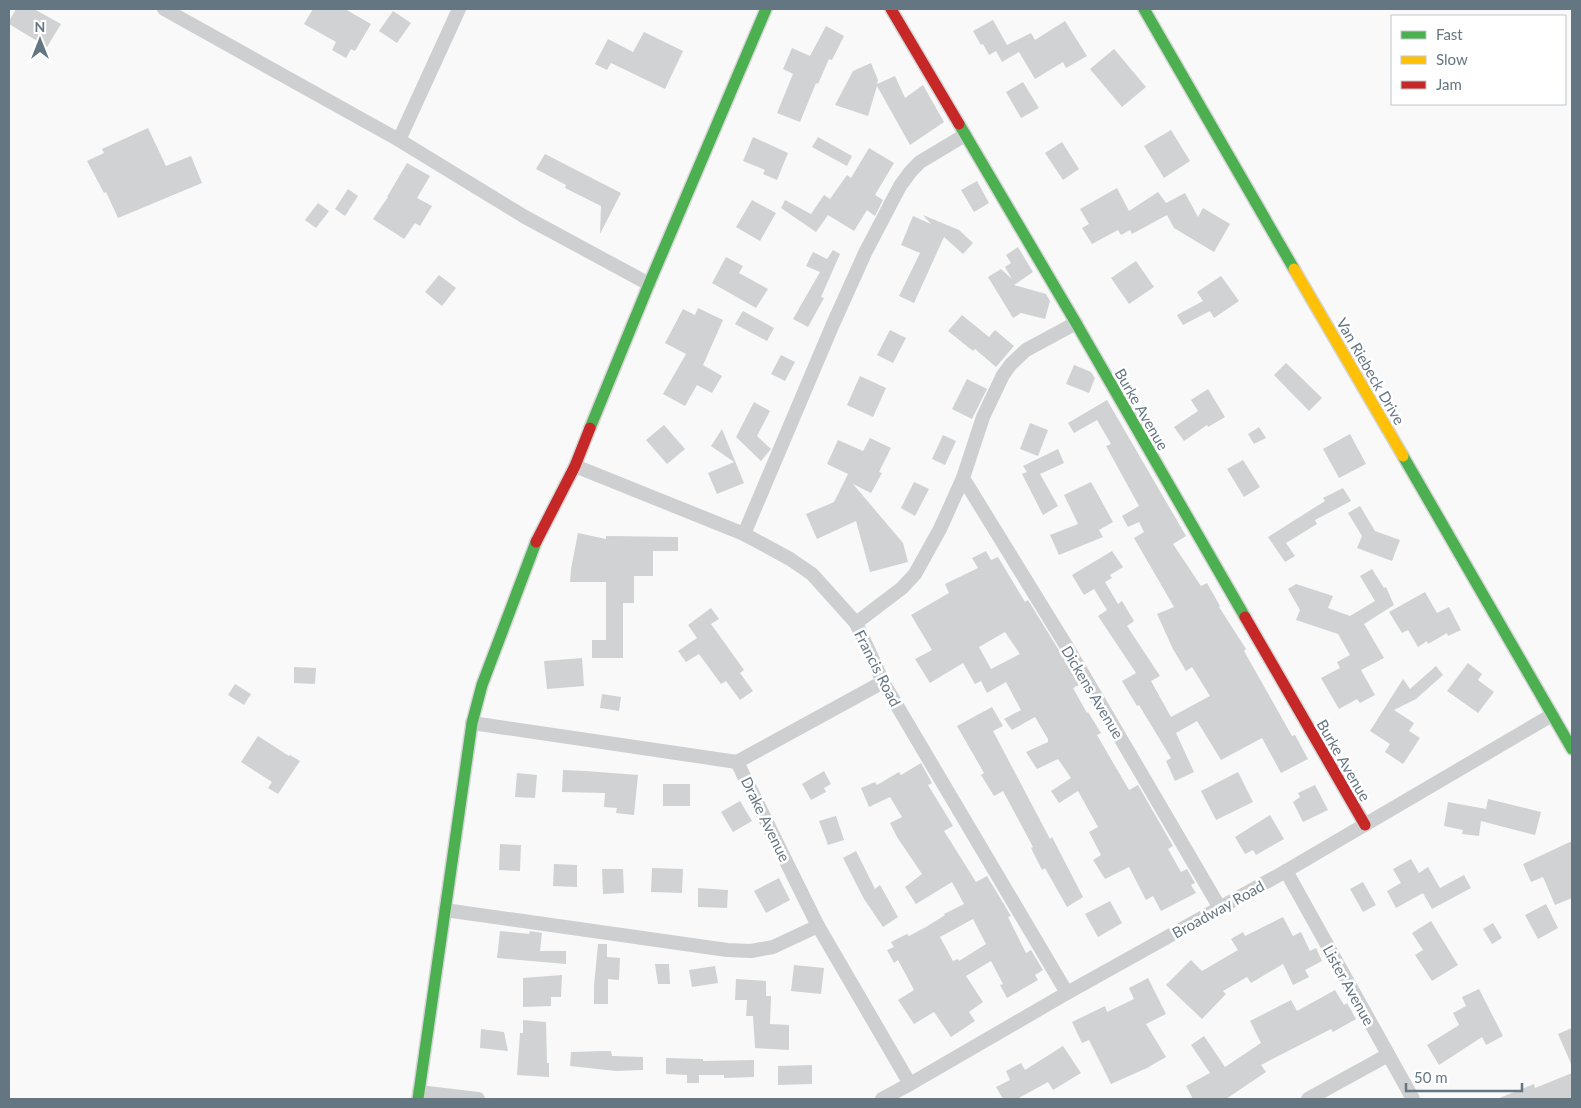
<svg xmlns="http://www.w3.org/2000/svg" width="1581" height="1108" viewBox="0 0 1581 1108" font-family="Lato,sans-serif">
  <rect width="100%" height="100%" fill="#f9f9f9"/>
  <!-- building -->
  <g fill="#d0d2d3" fill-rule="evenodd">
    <path d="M16 9H34L61 24 47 47 9 24V21Z"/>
    <path d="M313 9H345L371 24 355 51 351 49 346 58 332 50 336 42 304 24Z"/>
    <path d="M393 11 411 23 397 43 379 31Z"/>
    <path d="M993 20 1007 45 1031 33 1035 40 1065 21 1087 56 1066 68 1063 62 1035 79 1019 52 1002 62 996 51 989 55 983 44 981 45 973 31Z"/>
    <path d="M826 26 844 36 832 60 829 59 818 84 816 83 800 122 777 113 793 74 783 69 792 48 810 56Z"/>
    <path d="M644 32 683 51 665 89 611 63 607 70 595 64 608 39 633 52Z"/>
    <path d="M1114 49 1146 87 1122 107 1090 69Z"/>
    <path d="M871 63 878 80 877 84 895 76 905 98 923 85 944 122 910 145 877 86 868 116 835 105 853 71Z"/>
    <path d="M1023 82 1039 108 1021 118 1006 92Z"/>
    <path d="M148 128 166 166 191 156 202 183 118 218 106 192 104 193 87 161 104 153 102 149Z"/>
    <path d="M1171 130 1190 161 1164 178 1144 146Z"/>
    <path d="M753 137 788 153 777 180 763 174 765 170 743 161Z"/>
    <path d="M818 137 852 156 847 166 812 147Z"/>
    <path d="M1062 142 1079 169 1063 180 1045 153Z"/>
    <path d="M869 148 894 163 875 195 883 200 875 216 867 210 854 231 828 215 816 232 781 208 785 200 811 214 824 195 830 199 847 175 851 178Z"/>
    <path d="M545 154 621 193 600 234 601 206 565 188 566 185 536 169Z"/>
    <path d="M407 163 430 176 417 198 432 206 420 226 415 223 404 239 373 219 388 197H387Z"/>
    <path d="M977 181 989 203 974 212 961 190Z"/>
    <path d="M1117 188 1129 211 1158 192 1166 203 1185 193 1198 217 1203 208 1230 224 1214 252 1174 228 1167 215 1132 234 1130 230 1121 235 1118 230 1092 244 1082 228 1089 224 1080 209Z"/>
    <path d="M348 189 358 196 345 216 335 209Z"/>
    <path d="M752 200 776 213 760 241 736 227Z"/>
    <path d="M318 203 329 211 316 228 305 220Z"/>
    <path d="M923 215 959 230 973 243 963 254 944 237 914 303 899 296 920 253 901 245 913 216 931 224Z"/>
    <path d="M1018 247 1033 272 1014 285 1046 294 1050 301 1045 319 1021 313 1013 318 988 277 1001 269 1012 279 1005 267 1011 263 1006 255Z"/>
    <path d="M833 250 840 254 821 297 824 298 808 327 793 319 820 272 806 266 813 252 827 259Z"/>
    <path d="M726 257 743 266 739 273 768 289 756 308 712 283Z"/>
    <path d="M1136 261 1154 287 1129 304 1111 278Z"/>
    <path d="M439 275 456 288 442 306 425 292Z"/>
    <path d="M1221 276 1239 301 1214 318 1210 311 1183 325 1177 315 1203 301 1197 292Z"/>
    <path d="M698 308 723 320 703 365 722 376 712 393 697 385 685 406 663 394 686 354 665 343 683 309 695 315Z"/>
    <path d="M743 311 774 328 767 341 735 324Z"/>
    <path d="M962 315 989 337 995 330 1014 346 996 367 975 349 973 351 948 331Z"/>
    <path d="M890 330 906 338 893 363 877 355Z"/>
    <path d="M781 355 795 362 785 381 771 374Z"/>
    <path d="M1286 363 1322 398 1309 411 1274 375Z"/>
    <path d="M1074 365 1091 372 1095 378 1089 393 1066 384Z"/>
    <path d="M860 376 886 388 873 417 847 405Z"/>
    <path d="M967 379 987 389 972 419 952 409Z"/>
    <path d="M1208 389 1225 417 1208 427 1207 425 1184 441 1174 427 1198 411 1191 400Z"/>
    <path d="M1107 400 1186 536 1173 544 1201 586 1207 583 1220 606 1219 607 1246 649 1244 651 1292 736 1295 735 1308 759 1281 773 1262 738 1221 760 1197 721 1176 733 1194 772 1175 781 1166 761 1171 758 1139 705 1137 706 1122 681 1136 673 1098 616 1107 610 1094 589 1084 595 1072 575 1112 551 1123 567 1110 575 1112 578 1105 582 1118 604 1122 601 1134 621 1127 626 1160 676 1151 681 1171 717 1210 696 1192 667 1186 671 1173 649 1157 614 1174 607 1134 538 1144 532 1139 522 1128 527 1122 516 1139 506 1106 446 1111 444 1097 420 1074 433 1068 423Z"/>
    <path d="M754 402 770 411 757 436 771 449 761 461 736 437Z"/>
    <path d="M1030 423 1048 430 1038 456 1020 449Z"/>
    <path d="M664 425 685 449 667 464 646 440Z"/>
    <path d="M1259 427 1266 438 1254 444 1248 434Z"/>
    <path d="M722 429 744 483 717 494 708 473 734 462 711 446Z"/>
    <path d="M1350 434 1366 464 1339 478 1323 449Z"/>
    <path d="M943 435 956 441 945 465 932 459Z"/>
    <path d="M870 438 891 448 879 472 882 473 871 493 853 484 903 543 908 562 870 572 856 521 817 539 806 514 834 502 848 474 827 464 838 440 863 451Z"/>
    <path d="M1058 449 1064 463 1040 474 1058 506 1043 515 1022 474 1027 472 1023 466Z"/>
    <path d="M1243 460 1260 487 1244 497 1227 469Z"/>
    <path d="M914 482 929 489 915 516 901 508Z"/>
    <path d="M1091 482 1113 522 1099 530 1103 537 1059 555 1050 535 1078 524 1064 495Z"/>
    <path d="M1343 488 1351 501 1315 520 1317 524 1286 543 1295 556 1285 562 1268 537 1325 501 1323 498Z"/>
    <path d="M1360 506 1375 531 1400 540 1392 561 1357 548 1362 536 1348 513Z"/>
    <path d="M578 533 606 539V536L678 537V551H653V576H634V603H623V658H592V640H606V582H570L571 569Z"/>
    <path d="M986 551 991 560 998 557 1025 602 1028 600 1060 652 1079 685 1073 688 1087 713 1088 712 1101 733 1097 735 1129 790 1138 785 1173 846 1168 849 1181 872 1187 869 1195 883 1191 885 1196 893 1161 911 1153 896 1146 900 1129 867 1105 879 1093 860 1101 855 1089 832 1098 827 1078 791 1059 803 1051 791 1071 778 1058 759 1037 769 1026 752 1048 742V739L1035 717 1012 730 1004 719 1021 710 1006 682 987 693 981 681 975 684 963 663 930 683 915 659 932 650 911 615 949 593 945 584 978 568 972 558ZM1005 632 1020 654 991 669 979 647Z"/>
    <path d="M1372 569 1384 588 1386 587 1394 605 1364 624 1384 658 1361 670 1375 695 1360 703 1357 699 1339 709 1321 678 1340 668 1337 662 1350 655 1338 634 1296 620 1300 610 1288 589 1296 584 1333 596 1328 608 1350 616 1375 601 1360 576Z"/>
    <path d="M1425 592 1437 613 1449 607 1461 630 1448 636 1447 633 1428 644 1427 641 1418 647 1408 630 1402 633 1389 612Z"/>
    <path d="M711 608 719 619 711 624 744 670 740 673 753 691 740 700 726 681 721 684 699 654 686 662 678 651 697 638 688 625Z"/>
    <path d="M582 658 584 686 547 689 544 661Z"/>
    <path d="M1468 663 1482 674 1478 680 1494 692 1478 713 1447 691Z"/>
    <path d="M1436 666 1443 675 1416 699 1394 710 1414 723 1409 731 1420 738 1403 764 1385 752 1390 744 1370 731 1403 679 1410 689Z"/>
    <path d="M294 667 316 668 315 684 294 683Z"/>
    <path d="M235 684 251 694 244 705 228 695Z"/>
    <path d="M602 694 621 697 619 711 600 708Z"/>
    <path d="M992 707 1003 726 993 731 1050 839 1052 837 1083 897 1067 907 1045 868 1042 870 1031 848 1033 847 1003 791 994 796 981 775 984 773 957 726Z"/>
    <path d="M258 736 289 756 290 755 300 761 278 794 268 788 272 782 241 762Z"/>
    <path d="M921 763 932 783 928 785 953 826 944 831 976 882 987 876 1011 916 1008 917 1026 953 1031 950 1043 970 1035 975 1038 980 1007 998 1000 985 1003 984 991 961 966 976 983 1002 969 1012 975 1021 951 1037 934 1012 914 1024 898 1000 914 990 898 960 894 963 887 950 894 947 891 942 907 934 909 936 926 927 945 915 944 914 964 904 952 882 916 904 905 887 922 874 897 837 890 823 902 817 890 797 869 807 861 788 875 782 877 785 899 772 901 775ZM973 919 986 944 959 961 958 959 953 961 940 937Z"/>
    <path d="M563 770 586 771 638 775 634 815 616 813 617 808 604 807 605 793 562 792Z"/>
    <path d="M824 771 831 784 824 788 826 792 811 800 802 784Z"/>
    <path d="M1238 772 1253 802 1216 820 1201 791Z"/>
    <path d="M517 773 537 775 535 798 515 797Z"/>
    <rect x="663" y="784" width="27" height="22"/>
    <path d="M1315 785 1328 810 1303 822 1293 802 1300 797 1298 793Z"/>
    <path d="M1488 799 1541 812 1535 835 1481 821 1479 836 1462 834 1463 830 1444 826 1448 802 1486 809Z"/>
    <path d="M740 801 752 821 733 832 721 812Z"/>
    <path d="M1270 815 1284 839 1256 855 1253 850 1245 854 1235 837Z"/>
    <path d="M836 816 844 840 828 845 819 821Z"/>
    <path d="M1572 841V898L1555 905 1543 877 1531 882 1523 864Z"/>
    <path d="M500 844 521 845 520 871 499 870Z"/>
    <path d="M856 851 875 889 880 885 898 917 883 927 864 899 843 858Z"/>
    <path d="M1411 859 1419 873 1428 867 1440 888 1464 875 1471 888 1432 909 1423 893 1396 908 1387 891 1401 883 1393 869Z"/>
    <path d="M554 864 577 865V887L553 886Z"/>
    <path d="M652 868 683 869 682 893 651 892Z"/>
    <path d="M602 869H623L624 893 603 894Z"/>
    <path d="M779 878 790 900 766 913 754 891Z"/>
    <path d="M1363 882 1376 905 1363 912 1350 889Z"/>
    <path d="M698 888 728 890 727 908 698 907Z"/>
    <path d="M1110 901 1122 923 1098 937 1085 914Z"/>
    <path d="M1546 904 1558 928 1538 939 1525 915Z"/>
    <path d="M1283 917 1293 936 1301 932 1310 951 1316 948 1322 961 1305 970 1309 977 1293 985 1283 964 1251 983 1247 977 1223 991 1226 994 1202 1019 1166 985 1191 960 1202 971 1238 950 1231 939 1243 932 1245 936Z"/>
    <path d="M1431 921 1458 965 1432 981 1415 955 1423 950 1412 933Z"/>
    <path d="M1493 923 1502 938 1492 944 1483 929Z"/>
    <path d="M500 931 529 934 530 931 542 933 540 951H566V964L497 958Z"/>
    <path d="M598 944H607V957L620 958 619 980 608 979V1004H594V986Z"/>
    <path d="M655 964H669L670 984H658Z"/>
    <path d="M794 965 824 968 821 994 791 991Z"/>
    <path d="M715 966 718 983 692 987 689 970Z"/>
    <path d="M562 975 561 997H551V1006L523 1007V978Z"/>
    <path d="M1148 978 1166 1014 1146 1024 1166 1057 1147 1068 1111 1084 1089 1040 1082 1043 1072 1022 1105 1006 1107 1012 1134 999 1129 988Z"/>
    <path d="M736 979 766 981V996H771L770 1024 789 1025V1050L755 1048 753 1016H746L747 1000H735Z"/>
    <path d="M1479 989 1503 1036 1486 1045 1482 1037 1439 1065 1427 1045 1459 1025 1453 1013 1466 1006 1462 997Z"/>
    <path d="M1335 990 1344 1005 1347 1003 1356 1019 1333 1032 1331 1029 1261 1065 1266 1072 1226 1099H1193L1186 1086 1210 1073 1191 1045 1204 1036 1225 1067 1261 1043 1250 1021 1291 1000 1297 1011Z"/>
    <path d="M523 1020 546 1022 547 1063H549V1077L517 1075 520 1033H523Z"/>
    <path d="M1572 1028V1066L1558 1034Z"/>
    <path d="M481 1029 504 1032 508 1051 480 1048Z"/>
    <path d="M1063 1046 1081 1073 1053 1090 1048 1082 1017 1099H1003L996 1087 1010 1080 1006 1071 1021 1063 1025 1070Z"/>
    <path d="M602 1051H611L612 1056 643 1057V1070L616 1071 570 1066 571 1052Z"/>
    <path d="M666 1058 703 1059V1061L754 1060V1077L724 1078V1075H699V1083H687V1075L666 1074Z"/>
    <path d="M812 1065V1084L778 1085V1066Z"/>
    <path d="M1572 1073V1099H1497L1534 1084 1535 1088Z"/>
  </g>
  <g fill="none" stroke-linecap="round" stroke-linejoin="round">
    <defs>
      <g id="fast">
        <path d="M1144 9 1294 269"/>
        <path d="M959 124 1076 323 1245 617"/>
        <path d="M590 428 649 284 766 9"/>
        <path d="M1403 456 1572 749"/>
        <path d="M418 1099 472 723 482 685 536 542"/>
      </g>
      <path id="slow" d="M1294 269 1403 456"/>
      <g id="jam">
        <path d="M891 9 959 124"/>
        <path d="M536 542 575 466 590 428"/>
        <path d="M1245 617 1365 825"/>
      </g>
    </defs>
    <!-- fast casing -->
    <use href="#fast" stroke="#d5d6d7" stroke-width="14"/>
    <!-- slow casing -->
    <use href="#slow" stroke="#d5d6d7" stroke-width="14"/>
    <!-- jam casing -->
    <use href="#jam" stroke="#d5d6d7" stroke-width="14"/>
    <!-- street -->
    <g stroke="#cecfd0" stroke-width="14">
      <path d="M164 9 399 140 525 217 649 284"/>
      <path d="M399 140 459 9"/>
      <path d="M575 466 744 534 790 559 812 574 856 623 883 682 1067 993"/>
      <path d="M963 478 1067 647 1220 908"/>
      <path d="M744 534 833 324 865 253 900 186 911 171 920 162 965 135"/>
      <path d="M856 623 902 588 915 574 940 529 963 478 983 417 1003 375 1011 364 1026 350 1076 323"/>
      <path d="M472 723 737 762 818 926 910 1084"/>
      <path d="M737 762 883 682"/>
      <path d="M1286 871 1413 1099"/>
      <path d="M445 910 727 950 751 951 773 947 818 926"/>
      <path d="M419 1092 478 1099"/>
      <path d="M882 1099 910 1084 1067 993 1286 871 1552 715"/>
      <path d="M1308 1099 1388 1055"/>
    </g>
    <!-- fast -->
    <use href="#fast" stroke="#4caf50" stroke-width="11"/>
    <!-- slow -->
    <use href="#slow" stroke="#ffc107" stroke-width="11"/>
    <!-- jam -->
    <use href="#jam" stroke="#c62828" stroke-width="11"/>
  </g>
  <g text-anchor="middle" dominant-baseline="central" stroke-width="5" stroke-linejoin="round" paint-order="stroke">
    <!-- street labels -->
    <g font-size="15" fill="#657683" stroke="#fff">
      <text transform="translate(1371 371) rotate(60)">Van Riebeck Drive</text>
      <text transform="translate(1142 409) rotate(60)">Burke Avenue</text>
      <text transform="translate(878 668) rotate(63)">Francis Road</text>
      <text transform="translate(1093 692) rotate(59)">Dickens Avenue</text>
      <text transform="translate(1344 760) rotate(60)">Burke Avenue</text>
      <text transform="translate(766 819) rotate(64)">Drake Avenue</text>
      <text transform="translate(1218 909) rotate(-29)">Broadway Road</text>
      <text transform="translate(1349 985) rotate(61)">Lister Avenue</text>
    </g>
  </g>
  <!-- border -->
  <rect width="1581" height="1108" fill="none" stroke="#657683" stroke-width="20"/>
  <!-- legend -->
  <rect x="1391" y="15" width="175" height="90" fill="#ffffff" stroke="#c1c8cd"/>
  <rect x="1401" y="31" width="25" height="8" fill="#4caf50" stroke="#c1c8cd"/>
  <text x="1436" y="40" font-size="15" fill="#657683">Fast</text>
  <rect x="1401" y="56" width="25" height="8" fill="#ffc107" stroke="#c1c8cd"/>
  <text x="1436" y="65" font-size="15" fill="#657683">Slow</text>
  <rect x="1401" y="81" width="25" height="8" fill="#c62828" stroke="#c1c8cd"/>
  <text x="1436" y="90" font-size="15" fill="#657683">Jam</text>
  <!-- north arrow -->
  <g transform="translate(40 40)" stroke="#ffffff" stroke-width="4" paint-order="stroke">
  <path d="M0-4L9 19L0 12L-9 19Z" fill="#657683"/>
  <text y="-8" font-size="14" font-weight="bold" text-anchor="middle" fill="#657683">N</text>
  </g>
  <!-- scale -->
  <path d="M1406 1083v8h116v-8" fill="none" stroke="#657683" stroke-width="2.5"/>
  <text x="1414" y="1083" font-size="15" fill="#657683" stroke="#ffffff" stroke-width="4" paint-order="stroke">50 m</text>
</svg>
